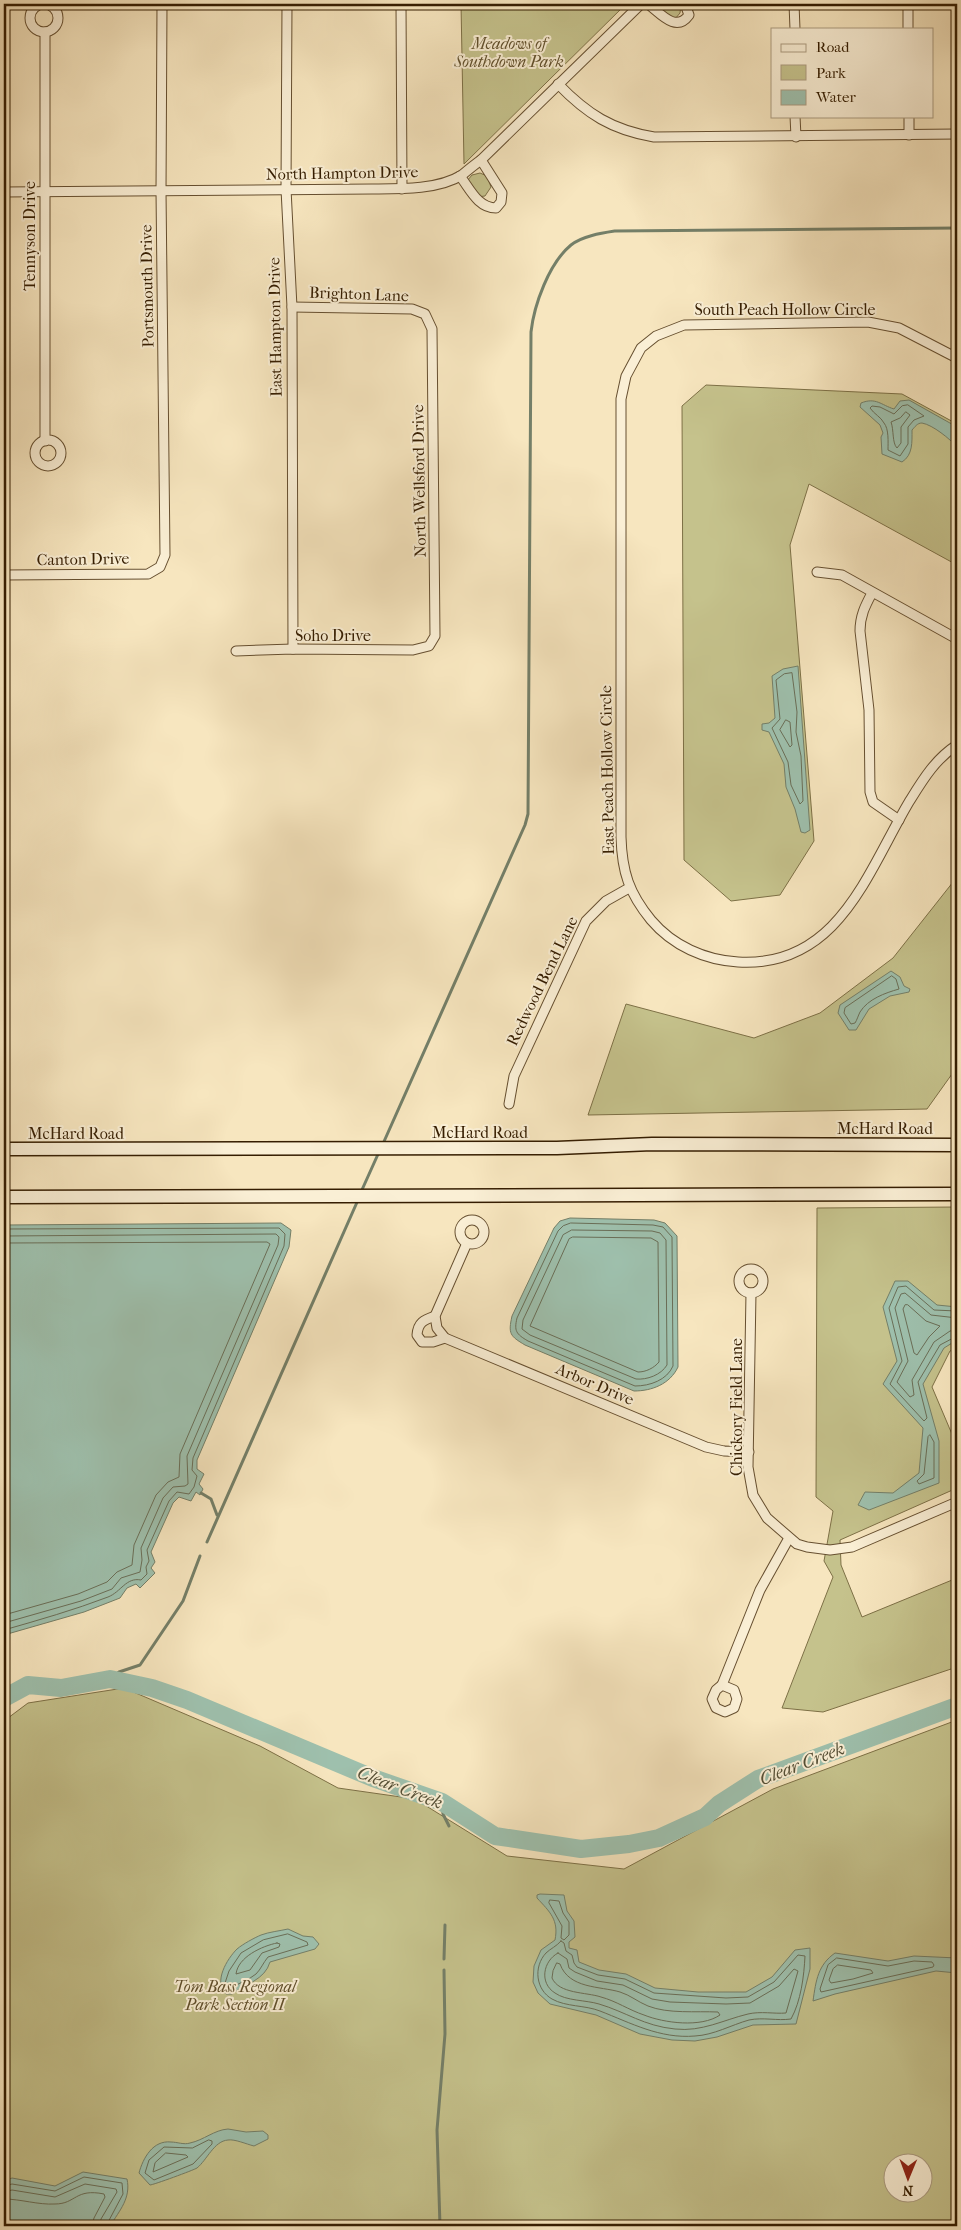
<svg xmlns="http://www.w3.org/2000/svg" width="961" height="2230" viewBox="0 0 961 2230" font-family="'IM FELL French Canon',serif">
  <rect width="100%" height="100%" fill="#f7e6bf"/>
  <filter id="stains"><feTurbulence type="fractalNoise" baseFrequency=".004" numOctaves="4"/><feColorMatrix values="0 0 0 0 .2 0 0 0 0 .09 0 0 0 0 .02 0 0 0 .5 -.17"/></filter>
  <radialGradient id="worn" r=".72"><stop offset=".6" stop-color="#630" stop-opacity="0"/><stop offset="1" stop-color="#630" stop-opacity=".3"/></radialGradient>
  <!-- green -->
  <g fill="#c5c28c" stroke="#7d7046" fill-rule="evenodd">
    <path d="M461 4H626L464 164Z"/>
    <path d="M658 4H681L680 13 675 19 657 8Z"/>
    <path d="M480 173 487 176 491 187 485 196 477 197 467 181 472 175Z"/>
    <path d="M706 385 902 394 957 424V565L809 484 790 545 814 841 780 895 731 901 684 860 682 406Z"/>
    <path d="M957 877V1067L927 1109 588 1115 626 1004 754 1038 820 1013 893 958Z"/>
    <path d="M957 1207V1348L950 1351 932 1387 957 1446V1488L840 1540 841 1565 862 1617 957 1578V1667L823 1712 782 1708 833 1577 824 1561 833 1511 816 1497 817 1208Z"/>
    <path d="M124 1688 260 1746 338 1788 415 1799 507 1856 624 1869 773 1789 957 1720V2226H4V1721L28 1703ZM894 2162H924V2192H894Z"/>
  </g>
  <!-- water -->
  <g fill="#9ec0ad" stroke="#747f68">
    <path d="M909 400 957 427V447C950 439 933 425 922 423 917 423 915 427 912 430 912 442 913 455 902 462L882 454 881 437 883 433 880 425 860 407 861 403C876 397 881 405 894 409L900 401Z"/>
    <path d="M798 666 810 830 805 833 801 832 795 809 786 787 784 764 769 732 762 730V724L769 723 775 718 772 676 783 669Z"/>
    <path d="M891 971 900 977 904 986 910 989 909 992 890 996 869 1009 856 1030H849L838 1013 840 1005Z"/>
    <path d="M570 1218 654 1220 665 1223 677 1236 678 1367C670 1384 652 1391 634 1391L525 1345C510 1336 508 1334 512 1316L554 1228 560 1221Z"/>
    <path d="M281 1223 291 1230 289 1247 197 1460V1469L204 1474 199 1484 203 1489 200 1495 196 1492 191 1501 179 1497 173 1503 151 1552 155 1562 151 1568 155 1573 140 1588 136 1584 127 1588 120 1598 84 1612 4 1635V1225Z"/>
    <path d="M895 1281H908L937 1305 957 1307V1340L944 1348 923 1384 939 1441V1483L869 1510 858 1505 865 1492 893 1493 919 1473 923 1428 883 1384 897 1361 883 1307Z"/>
    <path d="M540 1894 564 1895 567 1911 574 1921 575 1937 569 1942V1948L577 1950 579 1962 599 1970 626 1974 655 1988 698 1992H746L772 1977 795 1950 810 1948V1969L796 2024 753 2025 717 2037 695 2041 672 2040 640 2034 596 2015 550 2004 538 1993 533 1982 534 1966 541 1950 555 1940C559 1920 550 1912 537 1898V1895Z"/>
    <path d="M288 1929 303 1936 313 1937 319 1944 315 1949 270 1962C265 1980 245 1984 232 1994H226C213 1982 227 1959 237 1949 243 1944 254 1938 261 1935 269 1932 279 1931 288 1929Z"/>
    <path d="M835 1953 888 1961 914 1956 957 1958V1973L936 1971 835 1994 813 2001C816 1980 818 1965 835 1953Z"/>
    <path d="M228 2129 246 2132 263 2131 268 2135V2139L254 2146C246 2144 235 2139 228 2140 214 2141 207 2160 197 2168 194 2170 153 2185 150 2185L139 2173C143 2158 153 2140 171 2142 177 2142 184 2145 190 2143 204 2140 214 2130 228 2129Z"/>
    <path d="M83 2172 127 2179C131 2198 120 2210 110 2226H4V2181L12 2178 55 2186Z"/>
  </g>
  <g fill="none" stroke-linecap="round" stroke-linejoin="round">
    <!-- shore -->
    <g stroke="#6a6e57" stroke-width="1">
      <path d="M908 405 924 416 914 420 908 427V444L900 456 888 450C888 442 889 429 884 423 881 417 874 414 870 408L872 406 880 407 894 414 902 406Z"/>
      <path d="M906 412 910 415 901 427V443L897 448C892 443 894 430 891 422L900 418Z"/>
      <path d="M792 673 797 712 796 732 801 756 803 801 800 804 791 785 788 762 772 728 780 719 776 680 784 674Z"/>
      <path d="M786 720 790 722 792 745 790 747 780 730Z"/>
      <path d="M892 976 896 979 899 989C885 993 868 999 860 1012 858 1016 857 1020 855 1023L851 1024 844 1013 845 1008Z"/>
      <path d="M571 1223 653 1225 663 1227 672 1237 673 1366C667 1380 650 1386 635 1386L528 1341C516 1334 514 1331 517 1318L558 1231 563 1226Z"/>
      <path d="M4 1229 279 1228 285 1234 284 1246 193 1458 192 1470 197 1476 194 1487 189 1494 177 1492 169 1501 147 1550 149 1561 146 1567 147 1574 141 1580C126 1577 121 1592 108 1597 74 1610 39 1620 4 1630"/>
      <path d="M572 1230 652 1231 660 1233 666 1240 667 1365C661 1375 647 1380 636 1379L530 1335 522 1329 523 1320 563 1235Z"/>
      <path d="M4 1236 276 1234 279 1237 278 1245 187 1456 188 1484 185 1486 173 1487 163 1498 141 1548 142 1560 140 1572 121 1578 112 1589 81 1601 4 1623"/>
      <path d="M573 1237 651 1238 658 1242 659 1362C654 1368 646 1372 638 1372L530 1326 569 1239Z"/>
      <path d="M4 1243 267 1242 270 1244 180 1454 179 1477 168 1482 156 1495 134 1545 132 1565 117 1572 107 1582 78 1594 4 1615"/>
      <path d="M908 1305 926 1321 940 1326 929 1337 917 1355 914 1353 903 1309 905 1305Z"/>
      <path d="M957 1311 934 1310 906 1286 898 1287 889 1308 902 1361 890 1384 924 1421 927 1418 918 1382 940 1345 957 1336"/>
      <path d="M957 1318 931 1315 905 1293 901 1294 895 1308 908 1361 897 1382 910 1397 914 1395 912 1380 934 1342 950 1331 957 1330"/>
      <path d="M930 1435 934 1442V1478L919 1484 917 1481 924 1474 928 1437Z"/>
      <path d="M550 1900 559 1901 563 1913 569 1922V1935L564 1940 561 1938 562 1926 549 1903Z"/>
      <path d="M288 1934 307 1942 308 1945 268 1957C263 1963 261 1969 256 1974 249 1980 238 1983 230 1989L227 1988 225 1983 229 1971 241 1953 263 1940Z"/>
      <path d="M561 1941 564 1943 566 1951 572 1955 574 1963 577 1967 598 1975 625 1979 654 1993 726 1998 748 1997 774 1982 798 1955 805 1956C804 1976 801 2001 791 2019 777 2021 763 2017 749 2020 731 2025 714 2035 695 2036 660 2039 631 2023 600 2011 585 2005 566 2007 552 1999 536 1990 533 1967 546 1953 550 1949 557 1946 561 1941Z"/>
      <path d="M277 1943 280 1944 279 1947 262 1953 250 1970 236 1974C238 1957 262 1946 277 1943Z"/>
      <path d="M558 1953 567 1959 569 1968 575 1972 597 1981 623 1985 652 1999 670 2002 726 2004 750 2003 779 1986 794 1969 798 1971 786 2013C774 2014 761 2011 748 2014 723 2020 702 2032 675 2029 644 2026 626 2012 599 2004 586 2000 566 2001 555 1993 539 1983 543 1961 558 1953Z"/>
      <path d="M837 1958 888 1966 914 1961 932 1962 934 1965 933 1967 821 1992 820 1989 828 1965Z"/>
      <path d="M557 1963 560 1964C569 1989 600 1986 620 1992 630 1995 638 2002 648 2006 668 2014 696 2011 718 2012L720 2015C701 2028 664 2023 644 2015 629 2010 616 2001 601 1997 586 1992 559 1994 552 1978L553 1971Z"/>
      <path d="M838 1965 871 1970 873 1973 853 1979 831 1983 829 1980 833 1969Z"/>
      <path d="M209 2140 212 2141V2144L193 2164 154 2180 145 2173 149 2160 164 2147 192 2148Z"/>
      <path d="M166 2153 186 2155 188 2157 153 2172 155 2163Z"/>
      <path d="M4 2186 12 2184 55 2191 84 2177 122 2183 123 2194 106 2226"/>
      <path d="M4 2192 12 2190 55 2197 85 2184 116 2189 117 2192 101 2219 100 2226"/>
      <path d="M4 2199C21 2199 38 2205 55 2204 76 2204 75 2188 104 2194L105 2197 94 2218 92 2226"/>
    </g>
    <!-- stream -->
    <g stroke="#747f68" stroke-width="3">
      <path d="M382 1146 525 825 528 814 531 332C534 305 549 263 571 245 582 236 602 233 615 231L957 228"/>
      <path d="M361 1192 379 1152"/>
      <path d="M201 1493 211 1499 217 1515"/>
      <path d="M207 1542 358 1200"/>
      <path d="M110 1679 119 1672 140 1665 183 1601 200 1556"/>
      <path d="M442 1802 443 1814 449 1826"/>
      <path d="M444 1959 445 1925"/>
      <path d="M440 2226 437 2130 445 2034 444 1970"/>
    </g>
    <!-- river -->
    <path stroke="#9ec0ad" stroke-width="18" d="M4 1698 28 1685 61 1688 110 1679 152 1688 187 1700 373 1778 442 1802 495 1836 581 1849 629 1844 659 1838 705 1817 719 1804 758 1779 957 1706"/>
    <defs>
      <g id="minor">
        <path d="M287 4 286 189 292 307 293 649"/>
        <path d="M401 4 402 189"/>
        <path d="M648 4C661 14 676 33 689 15L685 4"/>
        <path d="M794 4 795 29"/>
        <path d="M908 4V29"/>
        <circle cx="44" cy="18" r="14"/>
        <path d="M45 32V441"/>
        <path d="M558 84C587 114 612 130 654 137L957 134"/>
        <path d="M795 116 796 137"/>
        <path d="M909 116V135"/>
        <path d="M460 176C470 189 478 208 496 208L501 202 502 193 481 160"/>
        <path d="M4 192 372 189C399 189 438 190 462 175 468 170 474 165 481 160L641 4"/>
        <path d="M957 358 899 328 868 322 684 325 656 336 641 348 626 376 621 399V837C622 872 629 893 651 920 673 946 705 960 738 962 838 968 867 873 909 802 922 781 935 759 957 745"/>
        <circle cx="48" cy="453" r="13"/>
        <path d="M817 572 842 575 957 639"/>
        <path d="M4 575 148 574 160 567 165 555 161 191 162 4"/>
        <path d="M872 593C865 606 860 616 860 631L869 710 870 792 873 802 899 820"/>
        <path d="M236 651 293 649 413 650 429 646 435 636 432 329 425 314 412 309 292 307"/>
        <path d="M509 1104 514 1076 586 921 606 901 629 888"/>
        <circle cx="472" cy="1232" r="12"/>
        <path d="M467 1243 435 1316 437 1328 445 1338 706 1447 724 1451 749 1452"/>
        <circle cx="751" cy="1281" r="12"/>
        <path d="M751 1293 748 1467 753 1495 767 1518 797 1544 807 1547 830 1550 852 1547 957 1502"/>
        <path d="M435 1316C424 1320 418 1322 417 1335L422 1342H433L445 1338"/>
        <path d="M722 1685 760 1590 789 1538"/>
        <path d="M722 1685 734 1690 737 1699 734 1708 725 1712 716 1708 712 1699 716 1690Z"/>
      </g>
      <g id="secondary">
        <path d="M4 1149 557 1148 652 1144 957 1145"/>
        <path d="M4 1197 957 1194"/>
      </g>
    </defs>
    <!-- minor casing -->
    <use href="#minor" stroke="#664f30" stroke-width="11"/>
    <!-- secondary casing -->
    <use href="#secondary" stroke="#351d01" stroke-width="15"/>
    <!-- minor -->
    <use href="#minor" stroke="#faefd5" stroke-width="9"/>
    <!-- secondary -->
    <use href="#secondary" stroke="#faefd5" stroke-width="12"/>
  </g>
  <g text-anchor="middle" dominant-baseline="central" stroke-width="4" stroke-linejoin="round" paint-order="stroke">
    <!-- park labels -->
    <g font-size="16" font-style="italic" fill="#604f2b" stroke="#faefd5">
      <text x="509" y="43">Meadows of<tspan x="509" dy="18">Southdown Park</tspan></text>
      <text x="235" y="1986">Tom Bass Regional<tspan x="235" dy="18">Park Section II</tspan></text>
    </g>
    <!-- street labels -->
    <g font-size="16" fill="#351d01" stroke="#faefd5">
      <text transform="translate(342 173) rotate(-1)">North Hampton Drive</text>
      <text transform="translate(29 236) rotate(-90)">Tennyson Drive</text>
      <text transform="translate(147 286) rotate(-91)">Portsmouth Drive</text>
      <text transform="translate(359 294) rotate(2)">Brighton Lane</text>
      <text x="785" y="309">South Peach Hollow Circle</text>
      <text transform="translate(275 327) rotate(-91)">East Hampton Drive</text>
      <text transform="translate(419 481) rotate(-91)">North Wellsford Drive</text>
      <text transform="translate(83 559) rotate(-1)">Canton Drive</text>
      <text x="333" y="635">Soho Drive</text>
      <text transform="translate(607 770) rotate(-91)">East Peach Hollow Circle</text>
      <text transform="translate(542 981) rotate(-64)">Redwood Bend Lane</text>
      <text x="885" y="1128">McHard Road</text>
      <text x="480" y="1132">McHard Road</text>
      <text x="76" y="1133">McHard Road</text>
      <text transform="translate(595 1384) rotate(23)">Arbor Drive</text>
      <text transform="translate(736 1407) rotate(-90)">Chickory Field Lane</text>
    </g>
    <!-- water labels -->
    <g font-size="18" font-style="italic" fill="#544e35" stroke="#faefd5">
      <text transform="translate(802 1764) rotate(-21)">Clear Creek</text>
      <text transform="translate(400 1788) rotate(21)">Clear Creek</text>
    </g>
  </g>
  <!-- margin -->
  <rect width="961" height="2230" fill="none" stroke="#f7e6bf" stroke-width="20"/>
  <rect x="5" y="5" width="951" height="2220" fill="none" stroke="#351d01" stroke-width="2.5"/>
  <rect x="10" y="10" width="941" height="2210" fill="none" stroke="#351d01"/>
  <!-- legend -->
  <rect x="771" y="28" width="162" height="90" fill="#faefd5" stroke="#ab9b80"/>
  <rect x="781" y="44" width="25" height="8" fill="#faefd5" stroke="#ab9b80"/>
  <text x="816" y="52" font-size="15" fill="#351d01">Road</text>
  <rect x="781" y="65" width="25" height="15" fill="#c5c28c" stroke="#ab9b80"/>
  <text x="816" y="78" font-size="15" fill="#351d01">Park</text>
  <rect x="781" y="90" width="25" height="15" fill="#9ec0ad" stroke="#ab9b80"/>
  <text x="816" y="102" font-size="15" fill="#351d01">Water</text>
  <!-- north arrow -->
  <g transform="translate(908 2178) rotate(181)"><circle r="24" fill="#faefd5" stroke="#ab9b80"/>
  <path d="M0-4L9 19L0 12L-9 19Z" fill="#8f2418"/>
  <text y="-8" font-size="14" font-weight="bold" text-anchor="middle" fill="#351d01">N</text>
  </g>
  <rect width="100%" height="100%" filter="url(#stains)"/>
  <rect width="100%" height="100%" fill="url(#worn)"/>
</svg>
